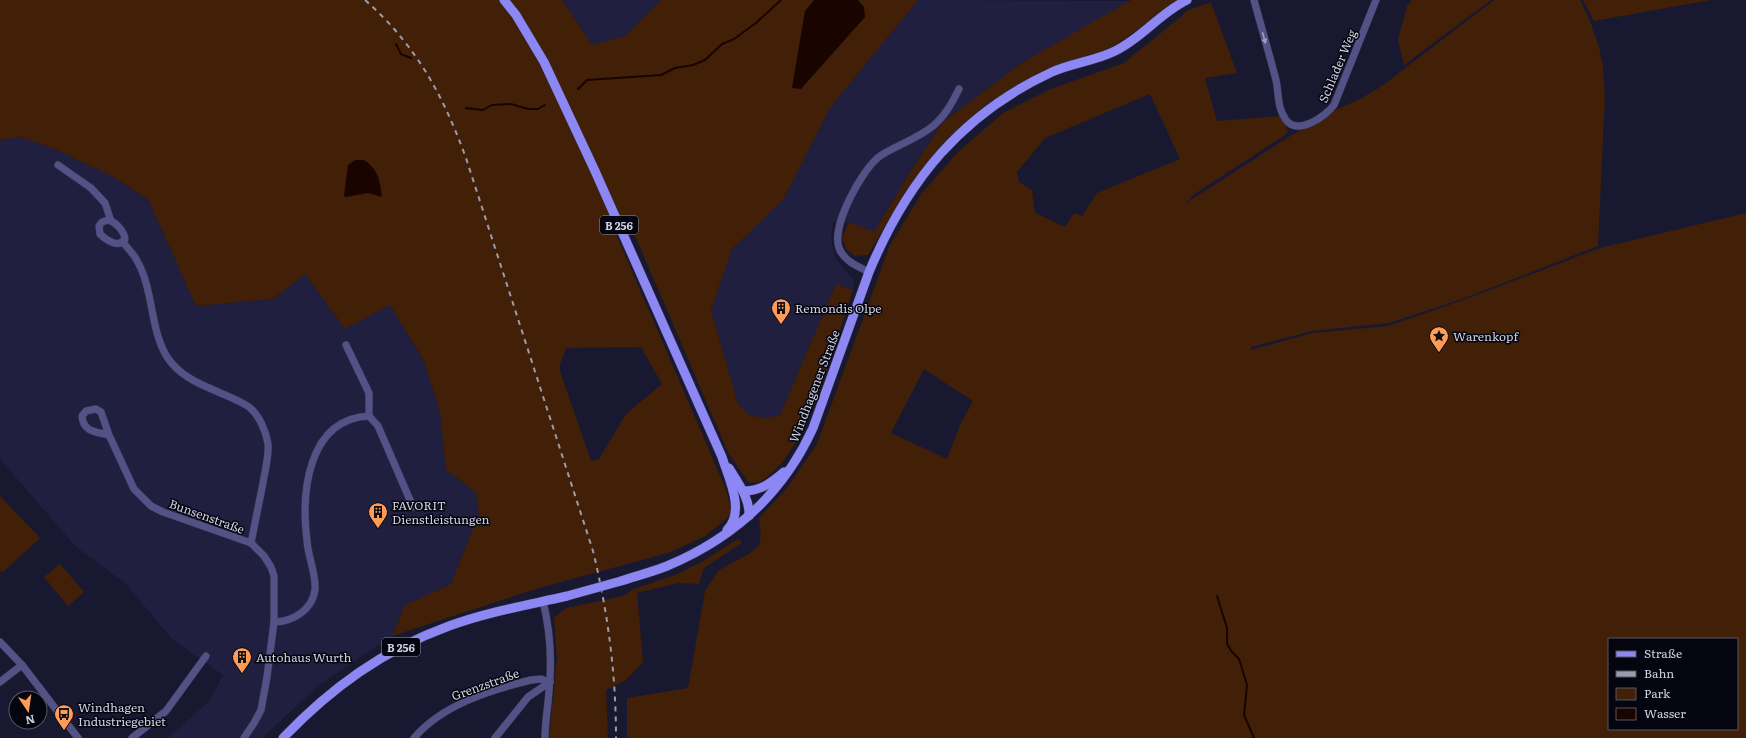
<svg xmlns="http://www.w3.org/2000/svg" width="1746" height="738" viewBox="0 0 1746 738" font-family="Literata,serif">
  <rect width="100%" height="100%" fill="#191831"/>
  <!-- built -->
  <g fill="#211f3f">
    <path d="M562 0H661L625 36 592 45Z"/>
    <path d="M918 0 1132 1 1020 64 942 123 912 169 874 232 849 222H833L831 238 835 258 854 280 853 290 836 284 780 415 763 418 749 415 738 404 711 310 732 249 783 200 830 108Z"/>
    <path d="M21 137 57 150 110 175 148 199 196 306 273 299 305 274 345 329 390 305 423 359 440 411 446 470 476 492 479 514 451 584 405 605 392 636 319 685 262 738H168L210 700 223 675 172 639 125 583 76 547 0 459V140Z"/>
  </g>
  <!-- green -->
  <g fill="#412007" fill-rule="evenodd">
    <path d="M0 0H562L592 45 625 36 661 0H918L830 108 783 200 732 249 711 310 738 404 749 415 763 418 780 415 836 284 853 290C836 339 808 455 761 481 758 483 753 482 749 483L728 452 630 224 616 234 725 487 731 508 730 516 705 536 671 552 539 588 392 636 405 605 451 584 479 514 476 492 446 470 440 411 423 359 390 305 345 329 305 274 273 299 196 306 148 199 110 175 57 150 21 137 0 140ZM641 347 662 384 626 414 599 459 591 461 559 368 566 348Z"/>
    <path d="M1131 0H1178L1119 43 1101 52 1050 69 989 102 946 140 922 168 904 193 868 255 855 256 846 249 842 237 849 222 874 232 912 169 942 123 1020 64Z"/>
    <path d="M1412 0H1491L1404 65 1398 40 1407 6Z"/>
    <path d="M1494 0H1580L1590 21 1599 47 1603 66 1605 95 1598 246 1465 298 1389 323 1312 331 1251 347V350L1312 333 1388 326 1466 299 1600 248 1746 213V738H627V698L688 688 705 591 719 570 749 554 759 545 761 535 759 518 787 488 817 444 890 245 922 193 958 152 1003 113 1051 89 1124 63 1189 10 1211 2 1237 73 1205 78 1217 121 1281 116 1288 131 1285 135 1193 195 1186 203 1292 135 1331 112 1360 99 1382 86ZM1150 94 1180 159 1097 193 1082 216 1074 213 1065 227 1035 213 1032 190 1019 182 1017 172 1045 138ZM924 369 973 401 960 425 947 459 891 433ZM1609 639H1737V729H1609Z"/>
    <path d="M1583 0H1711L1594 21Z"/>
    <path d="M0 496 40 538 2 573 0 571Z"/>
    <path d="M738 539 742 543 704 568 699 584 678 583 637 593 643 662 626 680 606 690 608 738H549L557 658 554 618 566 608 623 596 634 589 675 575 705 560Z"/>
    <path d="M60 564 84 592 68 606 44 577Z"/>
  </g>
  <!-- water -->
  <g fill="#1a0400">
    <path d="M814 0H858L864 7 865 17 801 89 792 88 805 11Z"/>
    <path d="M364 160C378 169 380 180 382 197L368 193 346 197 344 196 348 165 355 160Z"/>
  </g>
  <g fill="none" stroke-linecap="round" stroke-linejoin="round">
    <!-- stream -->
    <g stroke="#1a0400" stroke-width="2">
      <path d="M396 44 401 54 411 58"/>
      <path d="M578 89 587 80 661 75 675 68 693 65 705 60 722 44 734 39 756 23 781 0"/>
      <path d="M466 108 483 110 492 105 511 104 528 109H538L545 105"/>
      <path d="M1217 596 1227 628V644L1232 652 1239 659 1247 685 1244 715 1254 738"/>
    </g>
    <defs>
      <g id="minor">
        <path d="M1254 0C1261 26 1269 53 1276 80 1279 94 1277 108 1286 120 1298 136 1326 116 1334 105L1376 0"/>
        <path d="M58 165 91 188 105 203 111 221"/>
        <path d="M108 220C116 222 124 231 125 239 119 249 106 240 100 234L99 226 102 222Z"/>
        <path d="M123 242C127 248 133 253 136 259 154 288 149 327 167 357 179 375 197 383 216 391 227 396 239 400 249 407 259 415 266 431 268 444 269 457 265 470 263 483 259 503 255 523 251 543"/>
        <path d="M869 272C857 266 844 261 839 248 831 226 862 169 880 156 897 145 917 139 933 126 945 116 952 103 959 89"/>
        <path d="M346 345 369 393V416"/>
        <path d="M109 435C96 432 83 432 82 416L86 411 96 409 101 412 109 435 134 489 151 506 163 512 251 543 264 556 271 567 274 576V622L267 677 261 710 254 723 244 738"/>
        <path d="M543 601C550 630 552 662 549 691 548 707 545 722 545 738"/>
        <path d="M274 622C292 622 313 610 315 589 316 573 308 557 307 541 301 494 307 419 369 416L378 426 413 507"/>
        <path d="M0 642 22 665 78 738"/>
        <path d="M0 682 22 665"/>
        <path d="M132 738 166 711 206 656"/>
        <path d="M414 738C442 705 490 690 531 680L541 679 550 682"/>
        <path d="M495 738 528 697 550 682"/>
      </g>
      <g id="major">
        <path d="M504 0 516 15 544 62 595 171 722 457C728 477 746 511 727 530"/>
        <path d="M729 468C738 483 750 498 749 516"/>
        <path d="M743 491C761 491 771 483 784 472"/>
        <path d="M621 581C636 576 652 572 667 566 734 538 783 494 813 428L869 272C907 181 961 114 1052 72 1072 63 1095 61 1115 51 1142 38 1160 13 1187 0"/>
        <path d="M283 738C331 688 383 650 449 626 487 612 528 605 567 596"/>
      </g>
    </defs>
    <!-- minor casing -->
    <use href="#minor" stroke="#32324a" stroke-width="8"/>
    <!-- major casing -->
    <use href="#major" stroke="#32324a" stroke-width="10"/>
    <!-- minor -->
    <use href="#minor" stroke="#535286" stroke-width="7"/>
    <!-- major -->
    <use href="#major" stroke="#8d87f4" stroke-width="9"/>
    <!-- rail -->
    <path stroke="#9a9baf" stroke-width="2" stroke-dasharray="5 5" stroke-linecap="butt" d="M365 0C416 45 443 95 466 158L593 551C608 613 616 674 616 738"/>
    <defs>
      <path id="major-bridge" d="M567 596 621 581"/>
    </defs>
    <!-- major-bridge casing -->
    <use href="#major-bridge" stroke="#32324a" stroke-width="10" stroke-linecap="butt"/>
    <!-- major-bridge -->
    <use href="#major-bridge" stroke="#8d87f4" stroke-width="9"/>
  </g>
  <!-- one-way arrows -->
  <defs><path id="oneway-solid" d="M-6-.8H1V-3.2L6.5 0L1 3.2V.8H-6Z"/></defs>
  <use fill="#9d9ebd" href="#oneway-solid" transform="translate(1264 38) rotate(75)"/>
  <!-- icons -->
  <defs>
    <symbol id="building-pin" viewBox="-11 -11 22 30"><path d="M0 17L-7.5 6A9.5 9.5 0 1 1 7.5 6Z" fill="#fe9c57" stroke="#05050f"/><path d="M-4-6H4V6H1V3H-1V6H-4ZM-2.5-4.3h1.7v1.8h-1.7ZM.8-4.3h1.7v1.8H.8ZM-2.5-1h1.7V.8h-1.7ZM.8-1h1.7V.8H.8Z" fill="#111"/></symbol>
    <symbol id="sight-pin" viewBox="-11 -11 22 30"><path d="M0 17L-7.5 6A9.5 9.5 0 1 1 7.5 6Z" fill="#fe9c57" stroke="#05050f"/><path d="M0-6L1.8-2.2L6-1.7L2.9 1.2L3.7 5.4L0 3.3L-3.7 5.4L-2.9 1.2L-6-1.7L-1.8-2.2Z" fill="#111"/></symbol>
    <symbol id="bus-pin" viewBox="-11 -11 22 30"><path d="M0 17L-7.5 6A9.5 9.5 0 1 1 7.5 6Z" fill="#fe9c57" stroke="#05050f"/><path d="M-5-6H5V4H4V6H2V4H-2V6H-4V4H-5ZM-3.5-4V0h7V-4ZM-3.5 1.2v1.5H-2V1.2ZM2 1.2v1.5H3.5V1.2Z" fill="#111"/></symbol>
  </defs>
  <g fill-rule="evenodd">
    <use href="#building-pin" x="770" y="297" width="22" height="30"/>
    <use href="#sight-pin" x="1428" y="325" width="22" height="30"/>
    <use href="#building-pin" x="367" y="501" width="22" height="30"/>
    <use href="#building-pin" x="231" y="646" width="22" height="30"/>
    <use href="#bus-pin" x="53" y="703" width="22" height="30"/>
  </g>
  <g text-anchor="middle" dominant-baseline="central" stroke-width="3" stroke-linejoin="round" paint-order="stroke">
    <!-- shield labels -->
    <g fill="#05050f" stroke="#9293a3" stroke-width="1">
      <rect x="600" y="216" width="38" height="18" rx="3"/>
      <rect x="382" y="638" width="38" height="18" rx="3"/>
    </g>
    <g font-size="11" font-weight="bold" fill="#cfd0e2">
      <text x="619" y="225">B 256</text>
      <text x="401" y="647">B 256</text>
    </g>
    <!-- street labels -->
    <g font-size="12" fill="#cfd0e2" stroke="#05050f">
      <text transform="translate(1337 66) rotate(-67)">Schlader Weg</text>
      <text transform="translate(814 386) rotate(-69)">Windhagener Straße</text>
      <text transform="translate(207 516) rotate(20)">Bunsenstraße</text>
      <text transform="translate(485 684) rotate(-20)">Grenzstraße</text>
    </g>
    <!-- poi labels -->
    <g font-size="12" fill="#cfd0e2" stroke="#05050f" text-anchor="start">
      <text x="795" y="308">Remondis Olpe</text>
      <text x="1453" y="336">Warenkopf</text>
      <text x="392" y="505">FAVORIT<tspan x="392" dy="14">Dienstleistungen</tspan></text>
      <text x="256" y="657">Autohaus Wurth</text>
      <text x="78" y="707">Windhagen<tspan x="78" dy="14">Industriegebiet</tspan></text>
    </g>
  </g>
  <!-- legend -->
  <rect x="1608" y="638" width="130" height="92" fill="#05050f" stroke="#565663"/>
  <rect x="1616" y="651" width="20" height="6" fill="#8d87f4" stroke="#565663"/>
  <text x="1644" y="658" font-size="12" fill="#cfd0e2">Straße</text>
  <rect x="1616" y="671" width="20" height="6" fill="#9a9baf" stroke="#565663"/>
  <text x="1644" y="678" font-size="12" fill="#cfd0e2">Bahn</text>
  <rect x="1616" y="688" width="20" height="12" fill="#412007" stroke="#565663"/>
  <text x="1644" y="698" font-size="12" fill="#cfd0e2">Park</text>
  <rect x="1616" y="708" width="20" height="12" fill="#1a0400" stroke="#565663"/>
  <text x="1644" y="718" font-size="12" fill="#cfd0e2">Wasser</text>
  <!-- north arrow -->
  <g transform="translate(28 710) rotate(167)"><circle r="19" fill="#05050f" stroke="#565663"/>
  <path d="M0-3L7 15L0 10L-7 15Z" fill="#fe9c57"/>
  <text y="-6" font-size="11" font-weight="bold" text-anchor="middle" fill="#cfd0e2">N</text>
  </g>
</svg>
